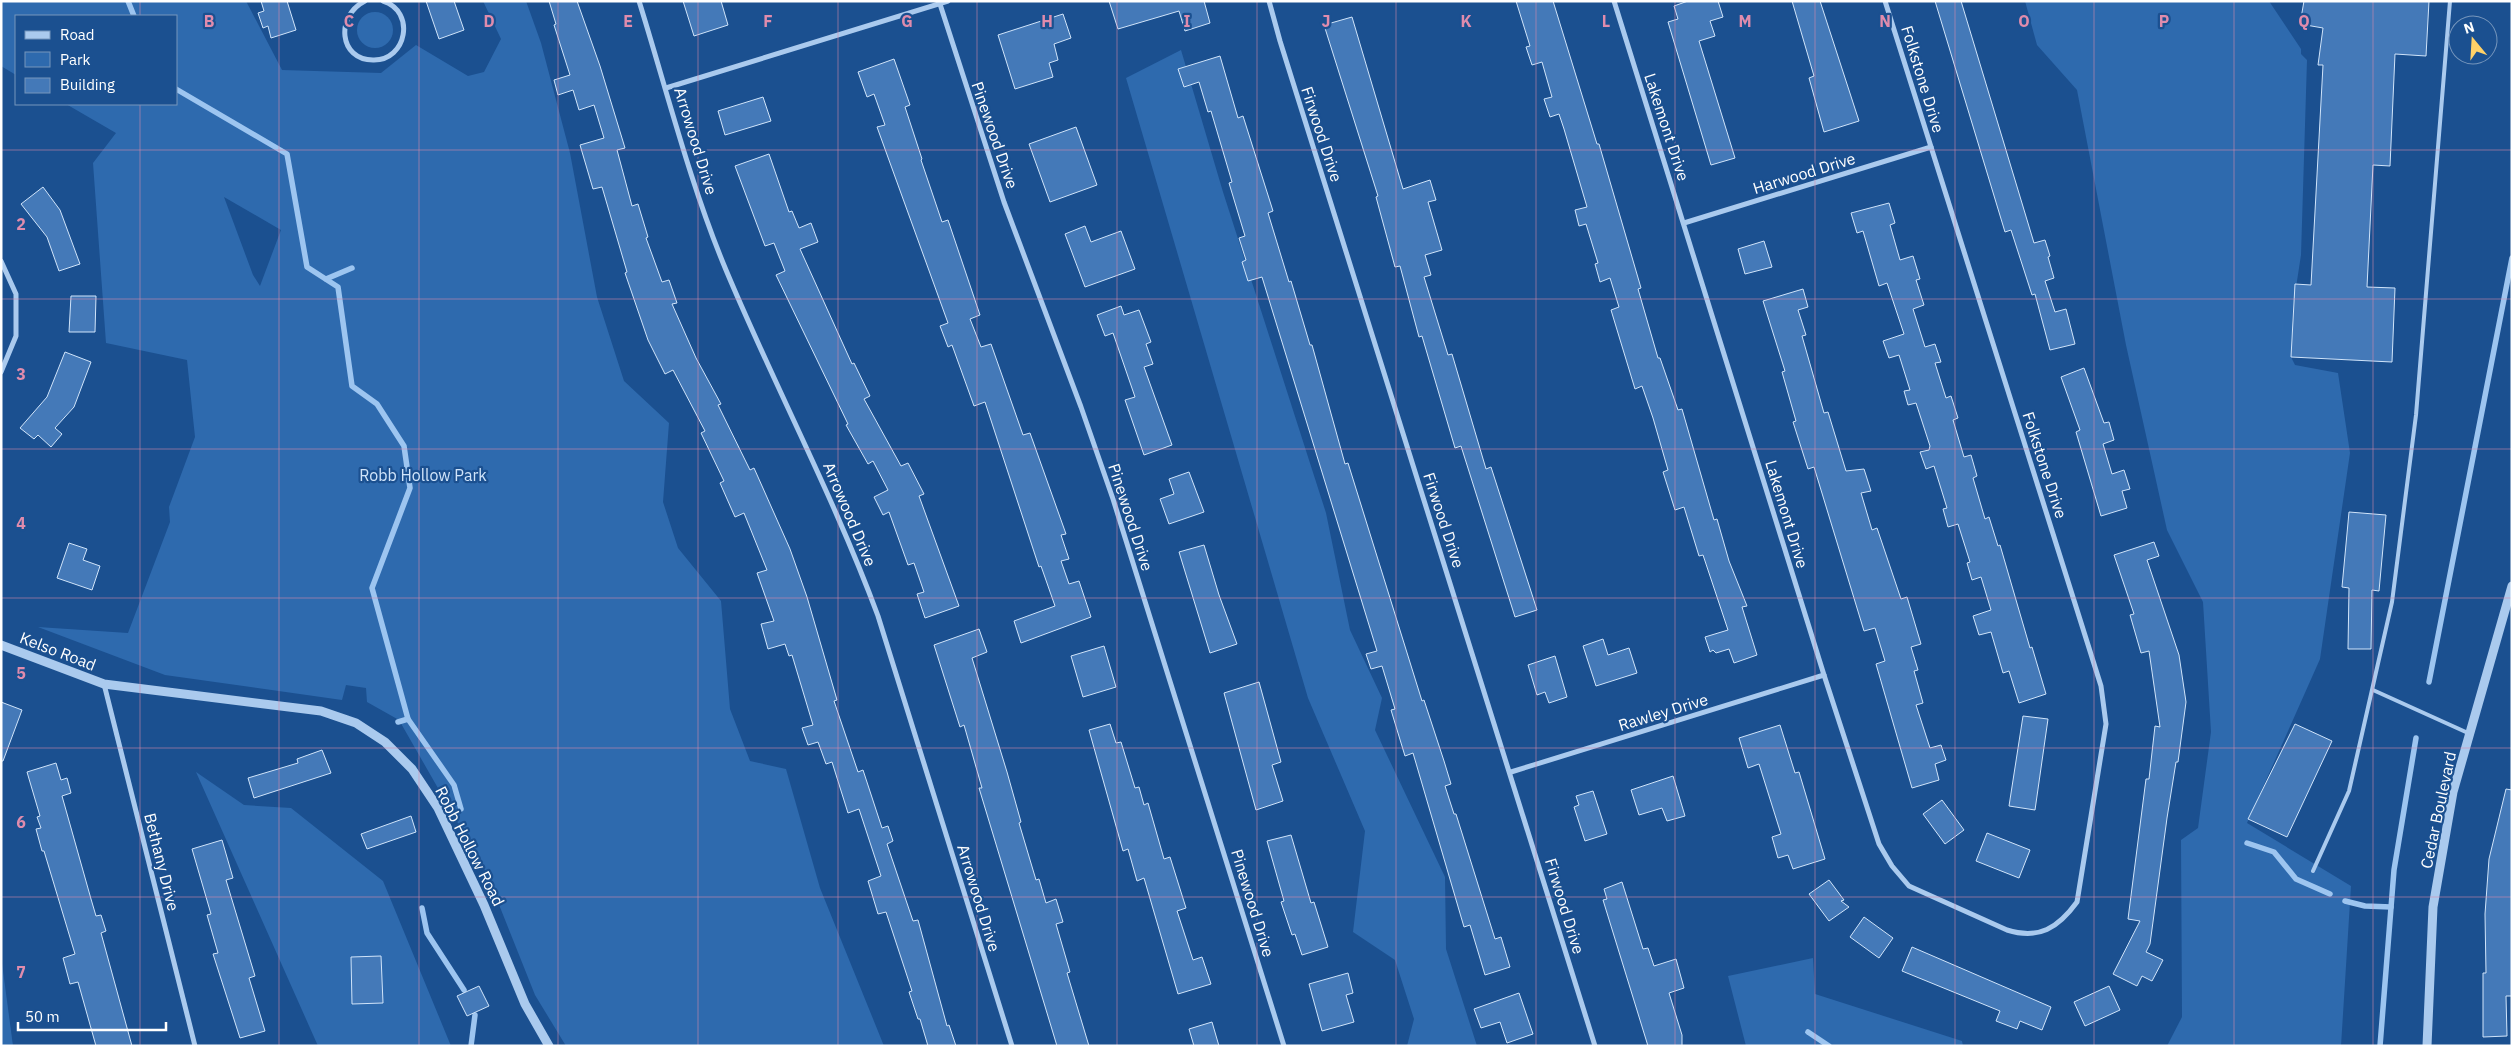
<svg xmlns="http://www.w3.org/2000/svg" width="2513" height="1047" viewBox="0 0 2513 1047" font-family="'IBM Plex Sans',sans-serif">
  <rect width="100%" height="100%" fill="#1b5090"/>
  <!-- green -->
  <g fill="#2e6aae" fill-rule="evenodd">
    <path d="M1 1H246L282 70 381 73 416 45 468 76 484 72 501 39 483 1H526L541 43 570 153 597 297 624 381 669 423 663 502 678 548 721 601 730 709 750 761 786 769 820 888 884 1046H566L535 995 486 872 399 720 367 702 366 688 346 685 342 700 165 675 38 627 128 633 170 522 169 507 195 437 187 360 106 343 93 163 116 133 66 104H176V16H16V75L1 66ZM224 197 281 230 260 286 253 275Z"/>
    <path d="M2025 1H2269L2301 49V54L2307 60 2301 255 2293 307 2291 357 2295 365 2338 373 2350 453 2320 659 2247 823 2351 886 2341 1046H2167L2182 1017 2181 840 2198 828 2211 732 2203 602 2167 530 2126 345 2077 90 2037 45Z"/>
    <circle cx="375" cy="30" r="18"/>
    <path d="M1181 50 1223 192 1326 513 1350 630 1382 698 1375 730 1445 877 1446 949 1477 1046H1407L1414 1019 1395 960 1353 932 1365 831 1308 698 1126 78Z"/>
    <path d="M196 772 244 805 291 808 383 881 451 1046H318Z"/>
    <path d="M1 956 13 1046H1Z"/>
    <path d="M1813 958 1815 994 1962 1041 1963 1046H1746L1728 976Z"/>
  </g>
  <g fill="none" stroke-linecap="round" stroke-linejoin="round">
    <!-- stream -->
    <g stroke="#9dc5f0" stroke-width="5.5">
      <path d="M128 1 134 16"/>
      <path d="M176 89 287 154 307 267 338 287 352 386 377 404 404 446 410 488 372 588 408 719 454 785 461 809"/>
      <path d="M326 279 352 268"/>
      <path d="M2429 682 2512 258"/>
      <path d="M398 722 408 719"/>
      <path d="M2247 843 2274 852 2296 879 2330 894"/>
      <path d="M2345 901 2365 906 2391 907"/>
      <path d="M422 908 427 933 464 990"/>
      <path d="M1808 1032 1829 1046"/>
      <path d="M471 1046 475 1015"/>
      <path d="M2380 1046 2394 870 2416 738"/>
    </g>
  </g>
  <!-- building -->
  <g fill="#4479b8" stroke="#d0e4fa">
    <path d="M261 1H287L296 30 271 38 268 26 263 28 258 13 264 11Z"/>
    <path d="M426 1H454L464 30 439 39Z"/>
    <path d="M549 1H577L600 66 625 148 617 150 632 206 638 204 648 237 646 238 662 282 669 280 677 303 672 304 696 358 721 404 718 405 750 470 754 468 790 549 807 597 837 700 834 701 858 772 863 770 882 828 888 826 893 841 887 844 913 921 918 920 947 1026 949 1025 956 1046H928L920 1019H918L909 992 912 991 886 912 878 914 868 881 881 876 859 809 848 813 832 762 826 764 818 742 808 745 802 728 813 725 792 655 789 656 785 644 768 649 761 624 774 621 757 573 767 570 744 513 735 517 720 483 724 481 701 433 705 431 673 370 665 374 648 340 625 273 627 272 602 187 593 189 580 145 604 138 594 105 579 110 573 90 558 95 554 80 570 75 554 25 556 24Z"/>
    <path d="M683 1H721L728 25 694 36Z"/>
    <path d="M1109 1H1204L1210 23 1185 31 1179 11 1118 29Z"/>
    <path d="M1516 1H1553L1597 144H1599L1641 288 1638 289 1658 358H1660L1678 410 1682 409 1714 520 1717 519 1729 561 1747 606 1742 607 1757 655 1734 663 1729 649 1716 653 1713 650 1710 652 1705 637 1728 630 1703 555 1699 556 1684 507 1675 510 1663 472 1668 470 1653 418 1642 386 1635 389 1611 310 1619 307 1610 278 1600 282 1595 264 1598 263 1586 224 1579 226 1575 210 1587 207 1564 129 1559 114 1550 117 1544 99 1552 97 1542 62 1532 65 1526 47 1530 46Z"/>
    <path d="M1688 1H1718L1723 17 1710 21 1715 36 1699 41 1735 158 1711 165 1668 22 1678 19 1674 6Z"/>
    <path d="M1792 1H1820L1859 121 1824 132 1809 78 1814 76Z"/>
    <path d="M1935 1H1961L2034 243 2045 240 2050 256 2048 257 2054 278 2045 281 2055 312 2066 309 2075 344 2050 350 2035 294 2032 295 2011 230 2005 232Z"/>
    <path d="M2304 1H2429L2426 56 2395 54 2390 166 2373 165 2367 287 2395 288 2392 362 2291 357 2295 284 2311 285 2323 65H2318L2323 28 2300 24Z"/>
    <path d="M1063 14 1071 38 1054 44 1058 60 1049 63 1053 77 1015 89 998 35Z"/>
    <path d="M1352 17 1403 189 1430 180 1436 200 1428 202 1442 250 1425 255 1431 275 1424 277 1448 355 1452 354 1486 469 1491 467 1537 610 1515 617 1461 446 1455 448 1422 336 1419 337 1400 266 1395 267 1376 197 1378 196 1324 25Z"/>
    <path d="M1220 56 1238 118 1243 116 1273 211 1268 213 1289 282 1291 281 1310 345H1312L1345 464 1348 463 1422 701 1424 700 1444 761 1451 784 1445 786 1454 814H1456L1495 939 1501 937 1510 967 1485 975 1470 925 1464 927 1413 753 1405 756 1391 710 1395 709 1382 666 1371 669 1366 654 1377 651 1262 277 1248 281 1242 262 1246 260 1239 238 1245 236 1229 183 1232 182 1211 111 1208 112 1199 82 1184 87 1178 69Z"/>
    <path d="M894 59 910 105 905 107 922 159 921 160 942 222 948 220 980 315 970 319 981 347 991 344 1023 435 1030 433 1066 534 1061 535 1069 559 1061 561 1069 584 1079 581 1091 617 1021 643 1014 621 1055 606 1041 566 1039 567 985 402 974 406 952 345 948 347 940 326 948 323 877 127 885 125 874 94 867 97 858 72Z"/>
    <path d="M763 97 771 121 725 135 718 111Z"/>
    <path d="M1076 127 1097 185 1050 202 1029 144Z"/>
    <path d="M769 154 789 212 792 211 799 228 811 223 818 242 800 249 852 364 854 363 870 396 864 399 901 466 908 463 924 494 919 496 959 606 925 618 917 594 924 592 914 563 908 565 889 512 883 515 874 497 888 490 873 461 868 464 846 425 848 424 776 275 785 271 774 243 765 246 735 166Z"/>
    <path d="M43 187 60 210 80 264 59 271 47 237 21 204Z"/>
    <path d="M1889 203 1895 223 1890 225 1900 260 1913 256 1920 279 1916 280 1924 305 1913 309 1925 347 1935 344 1941 362 1935 363 1946 398 1951 396 1958 418 1953 420 1964 457 1971 455 1977 476 1973 478 1985 519 1989 517 1998 546 2000 545 2030 648 2032 647 2046 694 2019 703 2009 671 2003 673 1991 632 1979 635 1973 616 1991 610 1981 577 1972 580 1967 563 1970 562 1958 524 1948 527 1943 509 1947 508 1934 466 1926 469 1920 452 1929 450 1930 446 1916 403 1908 405 1904 391 1910 390 1899 355 1889 358 1883 341 1904 334 1887 283 1879 286 1863 231 1857 233 1851 213Z"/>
    <path d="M1085 226 1091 242 1121 231 1135 269 1085 287 1065 234Z"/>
    <path d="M1764 241 1772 267 1745 274 1738 249Z"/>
    <path d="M1803 289 1808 307 1798 310 1806 335 1802 336 1824 413 1828 412 1846 471 1864 469 1871 491 1861 493 1872 530 1877 528 1901 599 1907 597 1921 644 1911 647 1918 670 1914 671 1923 703 1916 705 1930 748 1941 745 1946 760 1935 764 1939 780 1912 788 1876 664 1885 661 1875 628 1864 631 1814 467 1808 469 1793 422 1796 421 1782 372 1785 371 1763 301Z"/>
    <path d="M71 296H96L95 332H69Z"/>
    <path d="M1121 306 1124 315 1139 310 1151 342 1146 344 1153 364 1144 367 1172 445 1144 455 1125 400 1135 397 1113 333 1105 336 1097 315Z"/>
    <path d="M65 352 91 362 74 407 55 428 62 434 51 447 38 435 34 439 20 428 47 397Z"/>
    <path d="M2084 368 2104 423 2109 422 2114 440 2103 444 2112 474 2124 470 2130 489 2122 491 2127 508 2101 516 2076 432 2080 430 2061 377Z"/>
    <path d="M1189 472 1204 512 1169 524 1160 499 1174 494 1169 479Z"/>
    <path d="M2349 512 2386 515 2379 591 2372 590 2371 649H2348L2349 588 2342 587Z"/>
    <path d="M2154 542 2159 556 2147 560 2179 655 2186 702 2178 762H2176L2167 818 2150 944 2146 952 2163 960 2152 981 2142 976 2137 986 2113 974 2140 921 2128 919 2146 779H2149L2155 726 2160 727 2149 651 2141 653 2130 615 2134 614 2114 555Z"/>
    <path d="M69 543 87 549 83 560 100 566 92 590 57 578Z"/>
    <path d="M1204 545 1219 595 1237 644 1210 653 1179 552Z"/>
    <path d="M979 629 987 652 972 658 1007 772 1021 822 1019 823 1036 880 1039 879 1046 903 1056 899 1063 922 1056 924 1070 972 1067 973 1089 1046H1057L979 788H982L964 725 960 727 934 645Z"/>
    <path d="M1603 639 1608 655 1629 648 1637 673 1596 686 1583 646Z"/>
    <path d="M1104 646 1116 687 1083 697 1071 656Z"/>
    <path d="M1555 656 1567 697 1549 703 1545 692 1537 695 1528 665Z"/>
    <path d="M1259 682 1281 762 1272 765 1283 801 1256 810 1224 693Z"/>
    <path d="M1 702 22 710 3 761H1Z"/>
    <path d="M2023 716 2048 719 2035 810 2009 806Z"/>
    <path d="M1110 724 1116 743 1121 742 1135 788 1139 787 1144 805 1148 803 1164 859 1170 857 1186 908 1177 911 1193 960 1202 957 1211 984 1178 994 1144 878 1137 881 1128 849 1123 851 1089 730Z"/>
    <path d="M2295 724 2332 741 2287 837 2248 819Z"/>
    <path d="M1780 725 1795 773 1799 772 1825 859 1793 869 1788 855 1778 858 1772 837 1781 834 1759 764 1748 768 1739 738Z"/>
    <path d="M322 750 331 773 254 798 248 778 298 763 297 759Z"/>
    <path d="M56 763 61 780 67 778 71 793 62 796 91 899 96 916 101 915 106 931 101 933 132 1046H96L78 982 70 984 63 958 75 954 44 851H42L36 829 41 828 37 817 40 816 27 772Z"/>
    <path d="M1673 776 1685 816 1667 821 1662 808 1639 815 1631 790Z"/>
    <path d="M2506 789 2512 790V996H2506L2507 1036 2483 1037V973H2486L2485 914 2489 859Z"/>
    <path d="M1593 791 1607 834 1585 841 1574 807 1579 805 1576 796Z"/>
    <path d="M1942 800 1964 830 1945 844 1923 814Z"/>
    <path d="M411 816 416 832 367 849 361 834Z"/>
    <path d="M1987 833 2030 850 2019 878 1976 861Z"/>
    <path d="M1291 835 1311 903 1314 902 1328 947 1302 955 1295 934 1292 935 1281 902 1284 901 1267 841Z"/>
    <path d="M222 840 233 878 226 880 255 976 249 978 265 1031 240 1038 213 954 218 953 207 915 211 914 192 849Z"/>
    <path d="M1829 880 1844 900 1841 901 1849 907 1829 921 1809 894Z"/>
    <path d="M1622 882 1643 949 1648 948 1654 966 1676 959 1684 988 1669 993 1682 1035V1046H1648L1603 900 1607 899 1604 889Z"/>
    <path d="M1864 917 1893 938 1879 958 1850 937Z"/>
    <path d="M1912 947 2051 1007 2042 1030 2020 1021 2017 1029 1996 1021 2000 1011 1902 971Z"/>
    <path d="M381 956 383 1003 352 1004 351 957Z"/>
    <path d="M1348 973 1353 993 1346 995 1354 1022 1322 1031 1309 984Z"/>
    <path d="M479 986 489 1006 467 1016 457 996Z"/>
    <path d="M2109 986 2120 1010 2085 1026 2074 1002Z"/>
    <path d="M1519 993 1533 1034 1507 1043 1500 1022 1481 1028 1474 1009Z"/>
    <path d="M1212 1022 1219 1046H1194L1189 1029Z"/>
  </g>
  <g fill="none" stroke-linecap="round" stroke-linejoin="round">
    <!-- service -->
    <g stroke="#aacaee" stroke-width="4">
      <path d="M2373 690 2468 733"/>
      <path d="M2313 871 2349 791 2392 602 2416 415 2450 1"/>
    </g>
    <!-- minor -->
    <g stroke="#aacaee" stroke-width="5">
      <path d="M365 1C335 16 339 60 373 60 407 61 416 11 383 1"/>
      <path d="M639 1C667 91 690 184 726 270 775 387 834 497 878 616L1012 1046"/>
      <path d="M939 1 1004 202 1081 407 1113 499 1284 1046"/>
      <path d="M1269 1 1280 41 1595 1046"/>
      <path d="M1614 1 1824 675 1879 844 1892 866 1909 886 2007 930C2039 940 2058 928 2077 902L2106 724 2101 686 1885 1"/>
      <path d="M666 88 948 1"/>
      <path d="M1684 223 1931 147"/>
      <path d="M1 261 16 294V336L1 372"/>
      <path d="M104 684 195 1046"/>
      <path d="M1511 772 1824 675"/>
    </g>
    <!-- tertiary -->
    <g stroke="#aacaee" stroke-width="9">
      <path d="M1 645 104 684 321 711 356 723 385 742 412 769 438 808 484 905 525 1004 549 1046"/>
      <path d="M2427 1046 2433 907 2453 792 2512 586"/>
    </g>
  </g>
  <!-- grid -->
  <path fill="none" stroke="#e08cad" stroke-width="1" stroke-opacity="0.55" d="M140 1V16M279 1V1046M419 1V1046M558 1V1046M698 1V1046M838 1V1046M977 1V1046M1117 1V1046M1257 1V1046M1396 1V1046M1536 1V1046M1675 1V1046M1815 1V1046M1955 1V1046M2094 1V1046M2234 1V1046M2373 1V1046M140 104V1046M1 150H2512M1 299H2512M1 449H2512M1 598H2512M1 748H2512M1 897H2512"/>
  <g text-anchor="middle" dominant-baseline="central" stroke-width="4.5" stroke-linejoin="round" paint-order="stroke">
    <!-- street labels -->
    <g font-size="16" fill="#fff" stroke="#1b5090">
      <text transform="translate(1923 79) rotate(73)">Folkstone Drive</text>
      <text transform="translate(1667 127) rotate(72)">Lakemont Drive</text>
      <text transform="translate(1322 134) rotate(72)">Firwood Drive</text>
      <text transform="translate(995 135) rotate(71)">Pinewood Drive</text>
      <text transform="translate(696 141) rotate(73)">Arrowood Drive</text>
      <text transform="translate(1804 173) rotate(-17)">Harwood Drive</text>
      <text transform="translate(2045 465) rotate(72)">Folkstone Drive</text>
      <text transform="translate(850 514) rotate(67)">Arrowood Drive</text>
      <text transform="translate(1787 514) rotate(73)">Lakemont Drive</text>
      <text transform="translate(1131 517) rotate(72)">Pinewood Drive</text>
      <text transform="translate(1444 520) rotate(72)">Firwood Drive</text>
      <text transform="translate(58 651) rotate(21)">Kelso Road</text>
      <text transform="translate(1663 712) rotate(-17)">Rawley Drive</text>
      <text transform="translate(2438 810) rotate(-78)">Cedar Boulevard</text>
      <text transform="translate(470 846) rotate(63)">Robb Hollow Road</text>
      <text transform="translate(162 862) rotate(76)">Bethany Drive</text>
      <text transform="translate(979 898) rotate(73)">Arrowood Drive</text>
      <text transform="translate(1253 903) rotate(73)">Pinewood Drive</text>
      <text transform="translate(1565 906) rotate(73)">Firwood Drive</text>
    </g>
    <!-- park labels -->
    <g font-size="16" fill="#d0e4fa" stroke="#1b5090">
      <text x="423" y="475">Robb Hollow Park</text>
    </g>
  </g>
  <g font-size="16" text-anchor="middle" font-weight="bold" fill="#e08cad" stroke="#1b5090" stroke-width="4.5" stroke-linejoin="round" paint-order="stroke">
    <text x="209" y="27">B</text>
    <text x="349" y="27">C</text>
    <text x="489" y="27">D</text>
    <text x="628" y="27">E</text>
    <text x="768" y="27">F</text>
    <text x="907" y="27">G</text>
    <text x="1047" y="27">H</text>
    <text x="1187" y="27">I</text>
    <text x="1326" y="27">J</text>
    <text x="1466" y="27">K</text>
    <text x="1606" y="27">L</text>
    <text x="1745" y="27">M</text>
    <text x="1885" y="27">N</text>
    <text x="2024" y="27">O</text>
    <text x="2164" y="27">P</text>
    <text x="2304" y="27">Q</text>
    <text x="21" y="230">2</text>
    <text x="21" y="380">3</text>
    <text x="21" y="529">4</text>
    <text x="21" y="679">5</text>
    <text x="21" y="828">6</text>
    <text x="21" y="978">7</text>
  </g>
  <!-- border -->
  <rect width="2513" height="1047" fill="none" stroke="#ffffff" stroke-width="5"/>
  <!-- legend -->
  <rect x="15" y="15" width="162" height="90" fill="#1b5090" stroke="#7696bc"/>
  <rect x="25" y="31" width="25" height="8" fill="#aacaee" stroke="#7696bc"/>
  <text x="60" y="40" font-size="15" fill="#ffffff">Road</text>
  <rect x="25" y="52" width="25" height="15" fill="#2e6aae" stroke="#7696bc"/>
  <text x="60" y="65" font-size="15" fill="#ffffff">Park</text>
  <rect x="25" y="78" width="25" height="15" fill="#4479b8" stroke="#7696bc"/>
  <text x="60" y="90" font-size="15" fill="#ffffff">Building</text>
  <!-- north arrow -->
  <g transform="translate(2473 40) rotate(342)"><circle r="24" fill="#1b5090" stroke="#7696bc"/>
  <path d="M0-4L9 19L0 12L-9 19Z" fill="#ffd168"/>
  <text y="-8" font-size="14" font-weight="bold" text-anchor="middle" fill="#ffffff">N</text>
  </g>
  <!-- scale -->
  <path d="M18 1022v8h148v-8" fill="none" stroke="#ffffff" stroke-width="2.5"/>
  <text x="25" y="1022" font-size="15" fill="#ffffff" stroke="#1b5090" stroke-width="4" paint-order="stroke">50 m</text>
</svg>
